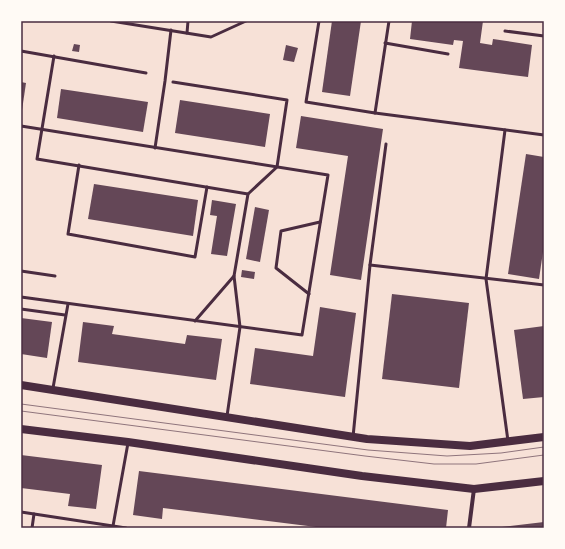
<svg xmlns="http://www.w3.org/2000/svg" width="565" height="549" viewBox="0 0 565 549" font-family="Bitter,serif">
  <rect width="100%" height="100%" fill="#f7e1d7"/>
  <!-- building -->
  <g fill="#644757">
    <path d="M332 21H361L350 96 322 92Z"/>
    <path d="M412 21H483L480 43 492 45 493 39 532 45 528 77 459 68 463 41 454 40 453 45 410 39Z"/>
    <path d="M74 44 80 45 79 52 72 51Z"/>
    <path d="M286 45 298 48 294 62 283 60Z"/>
    <path d="M21 82 26 83 22 110H21Z"/>
    <path d="M61 89 148 102 143 132 57 118Z"/>
    <path d="M180 100 270 114 265 147 175 133Z"/>
    <path d="M301 116 383 129 361 280 330 275 348 156 296 148Z"/>
    <path d="M526 154 544 157V245L539 279 508 274Z"/>
    <path d="M94 184 198 200 193 236 88 219Z"/>
    <path d="M212 200 236 204 227 256 211 254 217 216 210 215Z"/>
    <path d="M255 207 269 210 260 262 246 259Z"/>
    <path d="M242 270 255 272 254 279 241 277Z"/>
    <path d="M392 294 469 303 459 388 382 379Z"/>
    <path d="M320 307 356 313 345 397 250 384 255 348 313 356Z"/>
    <path d="M21 318 52 322 47 358 21 354Z"/>
    <path d="M83 322 114 326 112 334 185 344 187 335 222 339 216 380 78 362Z"/>
    <path d="M544 326V397L523 399 514 330Z"/>
    <path d="M21 455 102 465 96 509 68 506 70 494 21 488Z"/>
    <path d="M139 471 448 510 446 528H324L163 508 162 519 133 515Z"/>
    <path d="M544 522V528H503L502 527Z"/>
  </g>
  <g fill="none" stroke-linecap="round" stroke-linejoin="round">
    <!-- service -->
    <g stroke="#4a2c40" stroke-width="3">
      <path d="M111 21 211 37 246 21"/>
      <path d="M319 21 306 102 375 113 389 21"/>
      <path d="M505 31 544 36"/>
      <path d="M187 33 188 21"/>
      <path d="M385 43 448 54"/>
      <path d="M21 51 146 73"/>
      <path d="M54 56 37 159 248 194"/>
      <path d="M173 82 287 100 277 167 248 194 234 276 240 327 227 416"/>
      <path d="M375 113 544 135"/>
      <path d="M21 126 328 175 302 335 21 297"/>
      <path d="M505 130 486 279 508 441"/>
      <path d="M155 148 165 81 171 30"/>
      <path d="M79 165 68 234 195 257 207 187"/>
      <path d="M370 265 544 285"/>
      <path d="M21 271 55 276"/>
      <path d="M309 294 276 268 281 231 320 222"/>
      <path d="M21 309 65 315"/>
      <path d="M195 321 234 276"/>
      <path d="M53 388 68 304"/>
      <path d="M353 437 370 265 386 144"/>
      <path d="M21 512 113 526"/>
      <path d="M32 528 34 514"/>
      <path d="M126 528 113 526 128 443"/>
    </g>
    <!-- minor -->
    <path stroke="#4a2c40" stroke-width="4" d="M469 528 474 489"/>
    <!-- secondary -->
    <g stroke="#4a2c40" stroke-width="8">
      <path d="M21 385 367 439 470 446 544 437"/>
      <path d="M21 429 128 442 362 476 474 489 544 481"/>
    </g>
    <!-- tram -->
    <g stroke="#8f747c" stroke-width="1">
      <path d="M21 404 368 450 447 456 501 453 544 447"/>
      <path d="M21 411 365 456 434 464H476L544 455"/>
    </g>
  </g>
  <!-- border -->
  <rect width="565" height="549" fill="none" stroke="#fffaf5" stroke-width="44"/>
  <rect x="22" y="22" width="521" height="505" fill="none" stroke="#4a2c40" stroke-width="1.5"/>
</svg>
